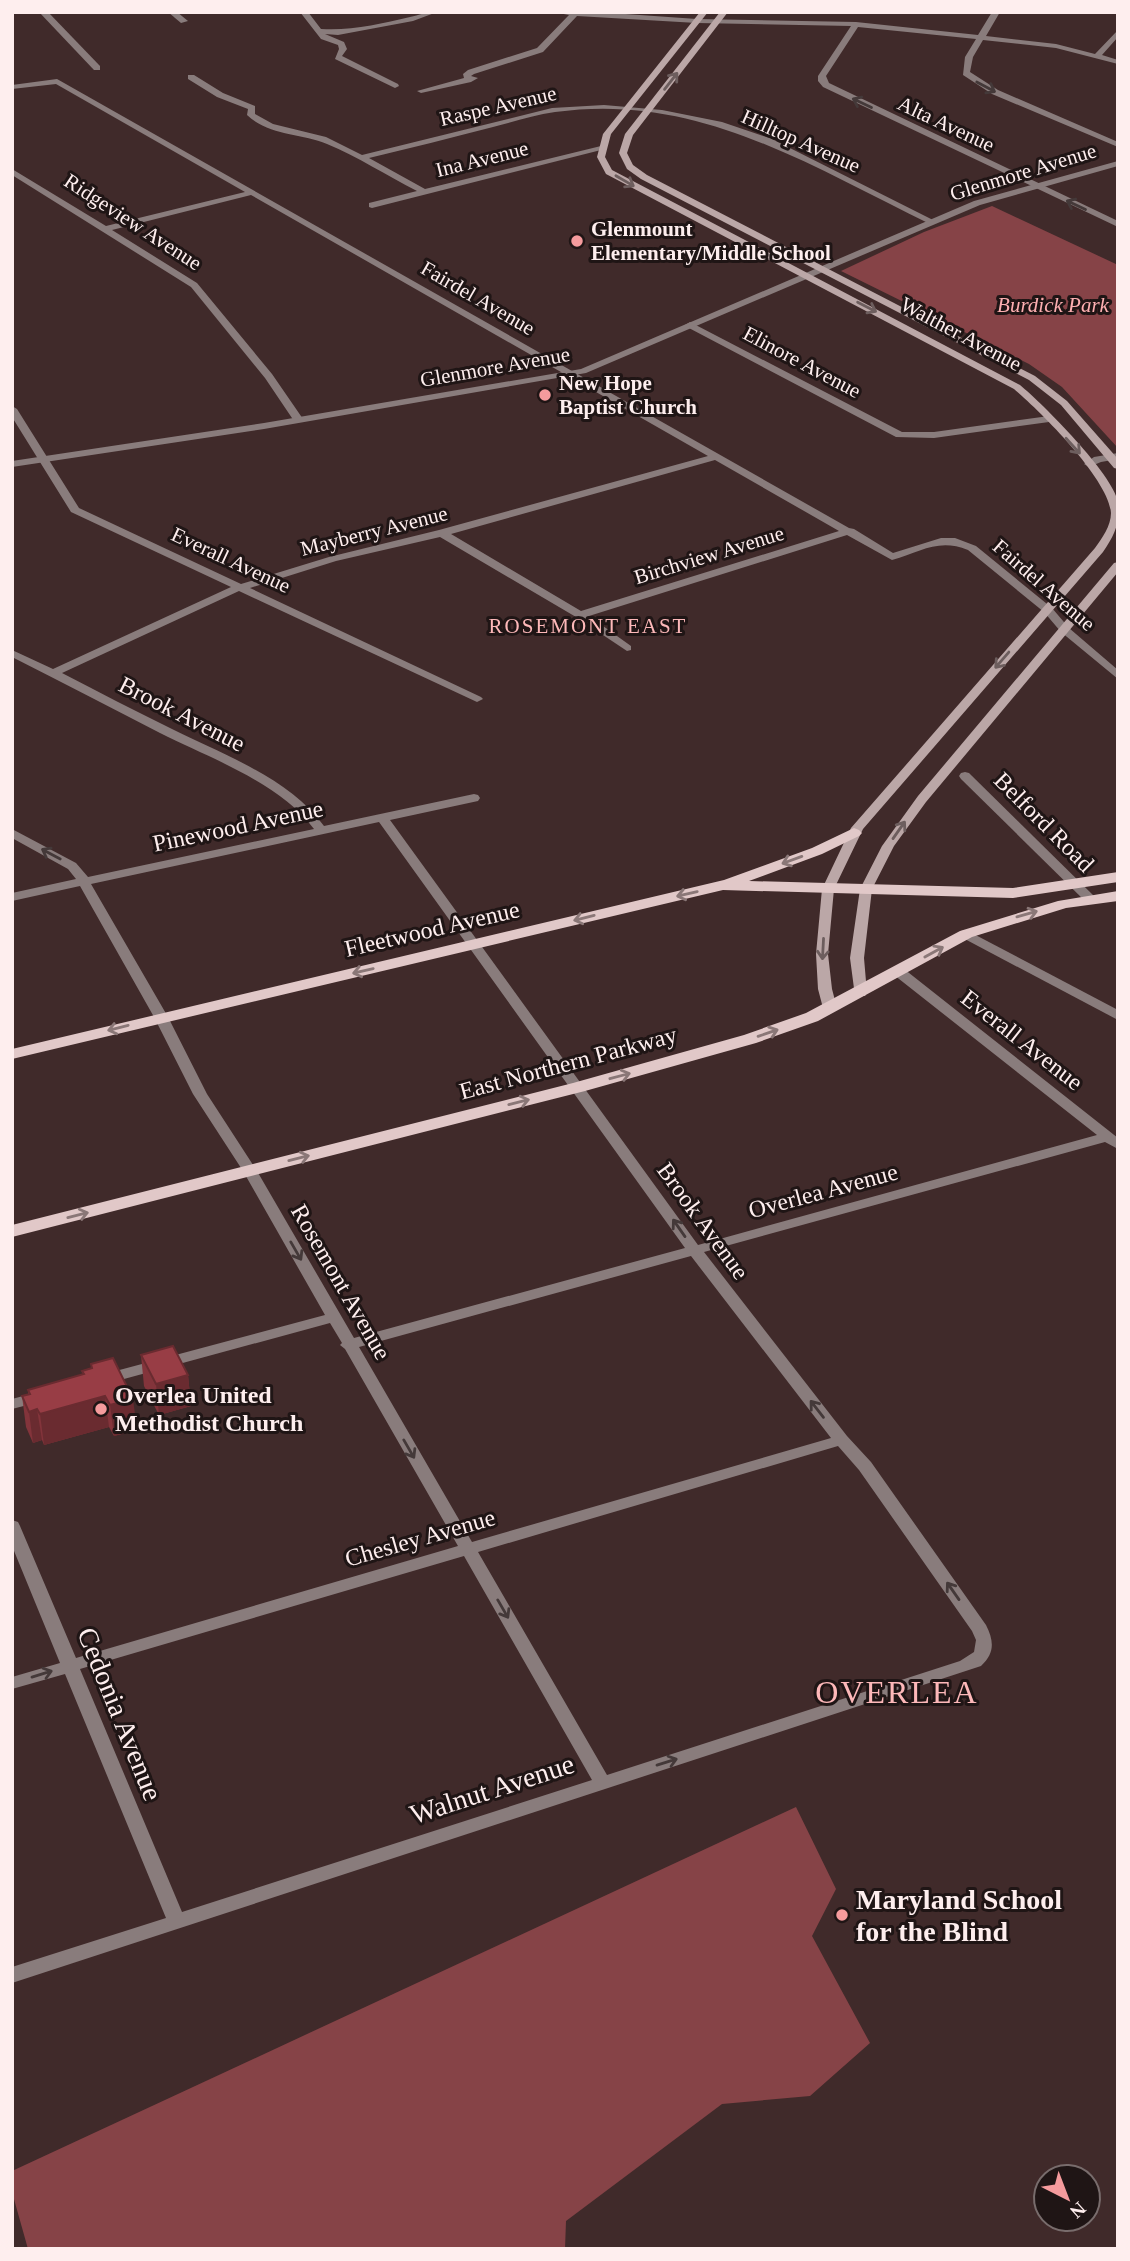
<svg xmlns="http://www.w3.org/2000/svg" width="1130" height="2261" viewBox="0 0 1130 2261" font-family="Georgia,serif">
  <rect width="100%" height="100%" fill="#402a2a"/>
  <!-- green -->
  <g fill="#864347">
    <path d="M992 206 1118 265V448L1062 387 1029 364 841 271 924 232Z"/>
    <path d="M796 1807 836 1889 812 1936 870 2043 810 2096 722 2104 566 2221 565 2249H28L12 2192V2171Z"/>
  </g>
  <g fill="none" stroke-linecap="round" stroke-linejoin="round">
    <!-- minor -->
    <g fill="#897c7c" fill-rule="evenodd">
      <path d="M39 12H48L100 66V70H94Z"/>
      <path d="M168 12H177L188 21 181 23Z"/>
      <path d="M300 12H308L321 29C350 31 381 24 410 17 419 15 426 12 437 12L413 21 338 35 325 34 344 42 347 49 342 56 398 84 399 86 395 88 335 59 339 49 338 45 321 39Z"/>
      <path d="M553 12H597L697 19 856 22 978 35 992 12H1000L986 36 1056 44 1095 54 1118 30V37L1102 55 1118 60V64L1056 48 983 40 973 57 970 72 998 90 1118 142V147L992 94 963 75 965 57 976 39 858 27 826 76 829 83 1118 221V227L823 87 818 81V76L851 26 697 23 577 16 543 52 474 74 471 76 478 78 471 82 421 93 417 91 464 78 463 74 468 70 537 48 569 15Z"/>
      <path d="M188 75H194L223 93 255 106V114L273 124 326 137 362 155 552 108 604 105 662 110 722 122 772 139 937 222 930 224C808 165 697 92 555 112 534 115 513 122 493 127 451 138 410 148 369 158L425 189 601 146 605 149 372 208 369 207V203L417 191C386 175 358 157 327 144 301 133 269 136 247 115L248 109 217 97 188 79Z"/>
      <path d="M57 79 849 528 854 529 893 553 941 538H955L976 546 1052 608 1069 628 1118 670V679L1061 632 1044 612 968 550C938 538 921 552 892 560L847 535 589 616 631 646V650L627 651 576 617 440 537 336 561 250 588 481 697 483 699 477 702 239 591 62 673C99 692 135 711 172 729 224 755 289 778 324 826L474 794 478 795 480 798 478 801 390 820 698 1245 1097 1135 894 975 892 972 894 969H904L1118 1138V1149L1105 1142 704 1252 847 1436 871 1462 986 1625C994 1641 995 1653 981 1666L12 1983V1967L166 1918 65 1674 12 1689V1677L60 1663 12 1546V1520L18 1522 20 1526 76 1658 458 1546 345 1349 340 1345 342 1343 330 1323 102 1385 97 1384 94 1380 97 1376 325 1315 243 1171 193 1094 154 1017 80 886 12 901V893L76 879 68 869 12 838V829L76 863 88 877 314 829C280 783 210 758 160 733 111 708 62 682 12 657V650L53 669 231 587 71 512 12 417V406L17 409 79 508 241 584 329 557 439 530 708 456 251 195 112 230 197 283 272 374 303 419 294 421 265 378 191 287 12 175V169L106 226 245 192 56 84 12 89V85ZM715 460 839 531 581 611 451 534ZM379 822 685 1248 354 1338 257 1171 207 1094 168 1017 91 884ZM691 1256 831 1438 472 1542 359 1347ZM838 1446 859 1470 972 1631 976 1640 974 1652 960 1661 607 1775 478 1552ZM464 1556 592 1780 182 1912 80 1669Z"/>
      <path d="M690 322 902 432H934L1049 416 1054 419 1049 422 934 438 896 437 687 327 685 325Z"/>
      <path d="M1118 453V459L1101 462 1089 467 1084 464 1094 457Z"/>
      <path d="M965 772 969 773 1095 897 1097 900 1095 903H1087L961 779 959 776 961 773Z"/>
      <path d="M966 930 1118 1010V1020L961 937 960 934 961 931Z"/>
      <path d="M38 1392 43 1393 46 1397 43 1401 12 1409V1399Z"/>
    </g>
    <!-- tertiary -->
    <path fill="#897c7c" fill-rule="evenodd" d="M1118 161V166L980 205 586 373 264 429 12 467V461L264 423 581 369 974 201Z"/>
    <!-- secondary -->
    <g fill="#bba7a7" fill-rule="evenodd">
      <path d="M700 12H708L611 134 605 157 612 170 1020 385C1043 404 1113 474 1118 502 1121 522 1114 536 1103 552L863 829 834 889 828 954 832 989 837 1008 830 1012 823 1008 818 989 816 954 822 889 851 828 1095 548C1102 538 1111 526 1111 513 1109 479 1040 411 1014 389L606 174 597 157 603 134Z"/>
      <path d="M720 12H728L633 135 627 153 633 165 647 175 1035 376 1067 401 1118 459V469L1114 468 1061 405 1029 380 641 179 627 169 619 153 625 134Z"/>
      <path d="M1118 562V572L926 802 894 846 872 889 864 958 867 993 865 996H855L850 958 860 889 882 846 918 796 1114 563Z"/>
    </g>
    <!-- primary -->
    <g fill="#e1c8c8" fill-rule="evenodd">
      <path d="M854 828 859 830 862 833 859 836 822 854 749 881 1013 888 1118 872V882L1013 898 723 890 12 1059V1049L724 880 812 848Z"/>
      <path d="M1118 891V901L1066 908 972 937 818 1021 756 1043 585 1091 12 1237V1225L573 1083 744 1035 806 1013 960 931 1058 901Z"/>
    </g>
  </g>
  <!-- wall -->
  <g fill="#83343b">
    <path d="M141 1355 188 1375 191 1406 159 1415 144 1386Z"/>
    <path d="M91 1364 137 1430 114 1436 109 1427 44 1445 42 1440 33 1443 26 1427 22 1396 28 1394V1390L83 1374 82 1371 91 1368Z"/>
  </g>
  <!-- shaded-wall -->
  <g fill="#6a2b30">
    <path d="M188 1375 191 1406 159 1415 156 1384Z"/>
    <path d="M105 1396 109 1427 44 1445 40 1414Z"/>
    <path d="M133 1399 137 1430 114 1436 110 1405Z"/>
    <path d="M37 1409 42 1440 33 1443 29 1412Z"/>
  </g>
  <!-- building -->
  <g fill="#983d45" stroke="#6a2b30" stroke-width="2">
    <path d="M173 1346 188 1375 156 1384 141 1355Z"/>
    <path d="M113 1358 133 1399 110 1405 105 1396 40 1414 37 1409 29 1412 22 1396 30 1394 28 1390 84 1374 82 1371 92 1368 91 1364Z"/>
  </g>
  <!-- one-way arrows -->
  <defs><path id="oneway-shaft" d="M-6 0H5M1.5-3L5.5 0L1.5 3" fill="none" stroke-width="1.6" stroke-linecap="round" stroke-linejoin="round" transform="scale(1.75)"/></defs>
  <g stroke="#6d5e5e">
    <use href="#oneway-shaft" transform="translate(671 81) rotate(-52)"/>
    <use href="#oneway-shaft" transform="translate(625 181) rotate(30)"/>
    <use href="#oneway-shaft" transform="translate(867 307) rotate(27)"/>
    <use href="#oneway-shaft" transform="translate(1073 446) rotate(48)"/>
    <use href="#oneway-shaft" transform="translate(1002 660) rotate(131)"/>
    <use href="#oneway-shaft" transform="translate(899 830) rotate(-55)"/>
    <use href="#oneway-shaft" transform="translate(823 949) rotate(93)"/>
  </g>
  <g stroke="#443939">
    <use href="#oneway-shaft" transform="translate(986 87) rotate(28)"/>
    <use href="#oneway-shaft" transform="translate(862 103) rotate(-155)"/>
    <use href="#oneway-shaft" transform="translate(1076 205) rotate(-155)"/>
    <use href="#oneway-shaft" transform="translate(51 854) rotate(-152)"/>
    <use href="#oneway-shaft" transform="translate(679 1228) rotate(-125)"/>
    <use href="#oneway-shaft" transform="translate(296 1251) rotate(60)"/>
    <use href="#oneway-shaft" transform="translate(817 1409) rotate(-128)"/>
    <use href="#oneway-shaft" transform="translate(409 1449) rotate(60)"/>
    <use href="#oneway-shaft" transform="translate(953 1591) rotate(-125)"/>
    <use href="#oneway-shaft" transform="translate(503 1609) rotate(60)"/>
    <use href="#oneway-shaft" transform="translate(42 1674) rotate(-17)"/>
    <use href="#oneway-shaft" transform="translate(667 1762) rotate(-17)"/>
  </g>
  <g stroke="#8a7777">
    <use href="#oneway-shaft" transform="translate(792 860) rotate(160)"/>
    <use href="#oneway-shaft" transform="translate(687 894) rotate(167)"/>
    <use href="#oneway-shaft" transform="translate(1027 914) rotate(-16)"/>
    <use href="#oneway-shaft" transform="translate(584 918) rotate(166)"/>
    <use href="#oneway-shaft" transform="translate(934 952) rotate(-29)"/>
    <use href="#oneway-shaft" transform="translate(363 971) rotate(167)"/>
    <use href="#oneway-shaft" transform="translate(118 1028) rotate(166)"/>
    <use href="#oneway-shaft" transform="translate(768 1033) rotate(-19)"/>
    <use href="#oneway-shaft" transform="translate(620 1076) rotate(-15)"/>
    <use href="#oneway-shaft" transform="translate(519 1102) rotate(-14)"/>
    <use href="#oneway-shaft" transform="translate(299 1158) rotate(-14)"/>
    <use href="#oneway-shaft" transform="translate(78 1215) rotate(-14)"/>
  </g>
  <!-- markers -->
  <g fill="#f59b9d" stroke="#1f1515" stroke-width="2.5">
    <circle cx="577" cy="241" r="7"/>
    <circle cx="545" cy="395" r="7"/>
    <circle cx="101" cy="1409" r="7"/>
    <circle cx="842" cy="1915" r="7"/>
  </g>
  <g text-anchor="middle" dominant-baseline="central" stroke-width="6" stroke-linejoin="round" paint-order="stroke">
    <!-- far-street labels -->
    <g font-size="21" fill="#feeeee" stroke="#1f1515">
      <text transform="translate(498 106) rotate(-13)">Raspe Avenue</text>
      <text transform="translate(946 124) rotate(25)">Alta Avenue</text>
      <text transform="translate(801 141) rotate(24)">Hilltop Avenue</text>
      <text transform="translate(482 159) rotate(-14)">Ina Avenue</text>
      <text transform="translate(1023 172) rotate(-17)">Glenmore Avenue</text>
      <text transform="translate(133 222) rotate(33)">Ridgeview Avenue</text>
      <text transform="translate(478 298) rotate(30)">Fairdel Avenue</text>
      <text transform="translate(961 334) rotate(28)">Walther Avenue</text>
      <text transform="translate(802 362) rotate(28)">Elinore Avenue</text>
      <text transform="translate(495 367) rotate(-10)">Glenmore Avenue</text>
      <text transform="translate(374 531) rotate(-14)">Mayberry Avenue</text>
      <text transform="translate(709 555) rotate(-17)">Birchview Avenue</text>
      <text transform="translate(231 560) rotate(25)">Everall Avenue</text>
      <text transform="translate(1044 585) rotate(41)">Fairdel Avenue</text>
    </g>
    <!-- far-poi labels -->
    <g font-size="21" font-weight="bold" fill="#feeeee" stroke="#1f1515" text-anchor="start">
      <text x="591" y="229">Glenmount<tspan x="591" dy="24">Elementary/Middle School</tspan></text>
      <text x="559" y="383">New Hope<tspan x="559" dy="24">Baptist Church</tspan></text>
    </g>
    <!-- far-park labels -->
    <g font-size="21" font-style="italic" fill="#fdafb1" stroke="#1f1515">
      <text x="1053" y="305">Burdick Park</text>
    </g>
    <!-- far-neighbourhood labels -->
    <g font-size="21" letter-spacing="2" fill="#fdb8b9" stroke="#1f1515">
      <text x="588" y="626">ROSEMONT EAST</text>
    </g>
    <!-- street labels -->
    <g font-size="24" fill="#feeeee" stroke="#1f1515">
      <text transform="translate(182 714) rotate(27)">Brook Avenue</text>
      <text transform="translate(1044 822) rotate(45)">Belford Road</text>
      <text transform="translate(238 826) rotate(-12)">Pinewood Avenue</text>
      <text transform="translate(432 929) rotate(-13)">Fleetwood Avenue</text>
      <text transform="translate(1022 1040) rotate(38)">Everall Avenue</text>
      <text transform="translate(568 1063) rotate(-15)">East Northern Parkway</text>
      <text transform="translate(823 1191) rotate(-15)">Overlea Avenue</text>
      <text transform="translate(703 1221) rotate(54)">Brook Avenue</text>
      <text transform="translate(341 1282) rotate(60)">Rosemont Avenue</text>
      <text transform="translate(420 1538) rotate(-16)">Chesley Avenue</text>
    </g>
    <!-- poi labels -->
    <g font-size="24" font-weight="bold" fill="#feeeee" stroke="#1f1515" text-anchor="start">
      <text x="115" y="1395">Overlea United<tspan x="115" dy="28">Methodist Church</tspan></text>
    </g>
    <!-- near-street labels -->
    <g font-size="28" fill="#feeeee" stroke="#1f1515">
      <text transform="translate(120 1714) rotate(68)">Cedonia Avenue</text>
      <text transform="translate(492 1789) rotate(-18)">Walnut Avenue</text>
    </g>
    <!-- near-poi labels -->
    <g font-size="28" font-weight="bold" fill="#feeeee" stroke="#1f1515" text-anchor="start">
      <text x="856" y="1899">Maryland School<tspan x="856" dy="32">for the Blind</tspan></text>
    </g>
    <!-- near-neighbourhood labels -->
    <g font-size="32" letter-spacing="2" fill="#fdb8b9" stroke="#1f1515">
      <text x="897" y="1692">OVERLEA</text>
    </g>
  </g>
  <!-- border -->
  <rect width="1130" height="2261" fill="none" stroke="#feeeee" stroke-width="28"/>
  <!-- north arrow -->
  <g transform="translate(1067 2198) rotate(138)"><circle r="33" fill="#1f1515" stroke="#786c6c" stroke-width="2"/>
  <path d="M0-5L12 26L0 18L-12 26Z" fill="#f59b9d"/>
  <text y="-10" font-size="19" font-weight="bold" text-anchor="middle" fill="#feeeee">N</text>
  </g>
</svg>
